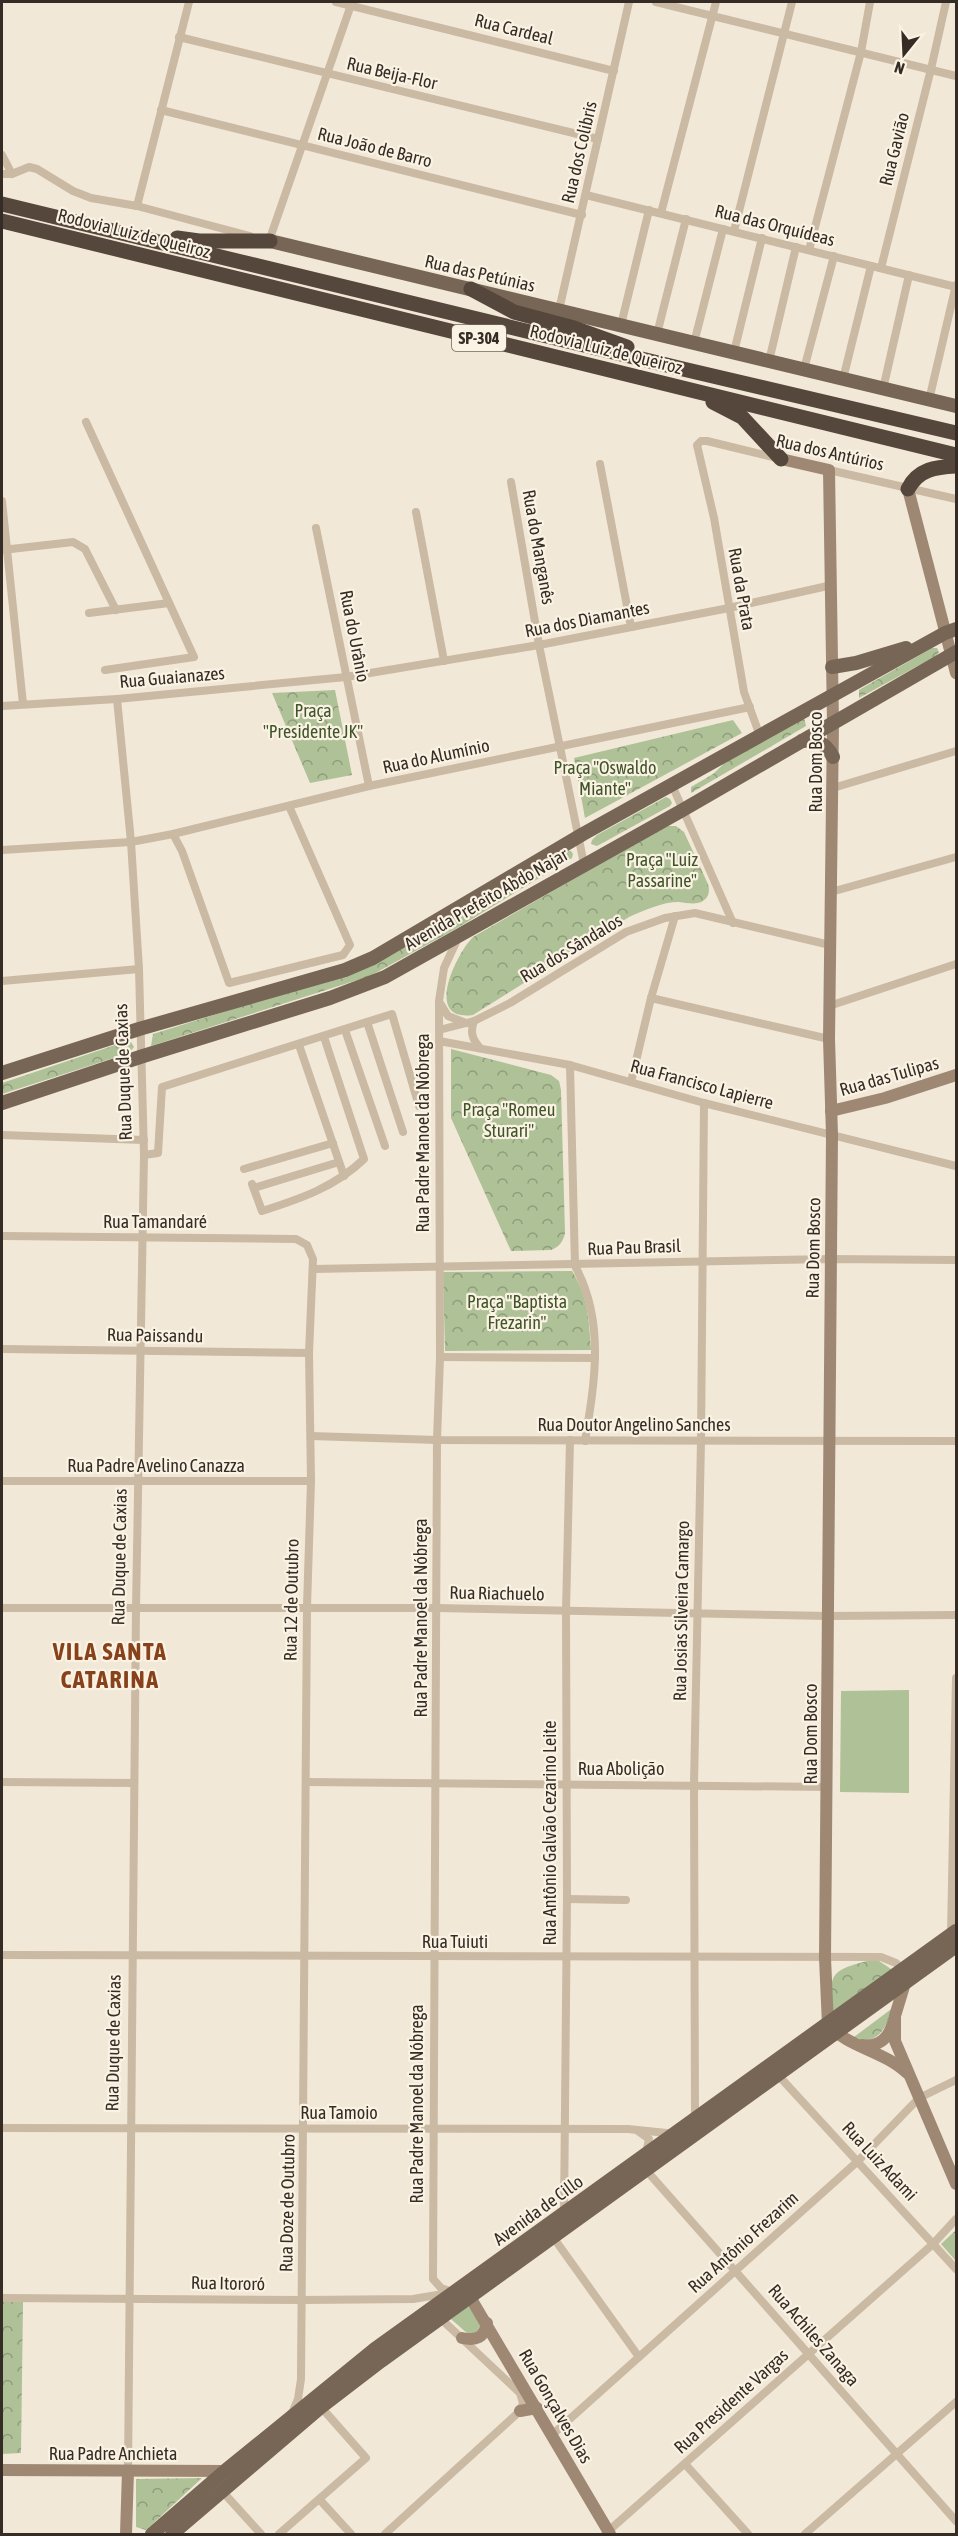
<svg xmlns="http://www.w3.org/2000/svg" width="958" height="2536" viewBox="0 0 958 2536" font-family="'Asap Condensed',sans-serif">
  <defs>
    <pattern id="forest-crowns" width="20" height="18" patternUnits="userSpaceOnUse" patternTransform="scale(1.5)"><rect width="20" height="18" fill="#aec197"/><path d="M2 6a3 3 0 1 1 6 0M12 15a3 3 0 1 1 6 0" fill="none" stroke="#8e9d7b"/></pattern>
  </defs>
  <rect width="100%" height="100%" fill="#f2e8d7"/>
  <!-- grass -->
  <g fill="#aec197">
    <path d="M909 1690V1793L840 1792 841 1691Z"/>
    <path d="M468 2306 481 2324 476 2333 468 2334 451 2319Z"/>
  </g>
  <!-- forest -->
  <g fill="url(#forest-crowns)">
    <path d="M932 648H937L939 652 936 656 859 698V690Z"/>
    <path d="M335 690 352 775 310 783 272 693Z"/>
    <path d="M804 717 806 726 691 793V787L713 774 729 759Z"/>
    <path d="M733 720 742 733 585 818 574 758Z"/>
    <path d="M666 797 670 799 672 803 670 806 597 846 591 844 592 840 597 835Z"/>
    <path d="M666 826H676L684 832 708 884C710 891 709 897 703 901 697 905 687 903 679 902 662 902 645 910 629 917L473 1015C423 1022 456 954 473 937Z"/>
    <path d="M567 851H571L573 854 572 858 459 927 370 976 151 1046 153 1034 363 968Z"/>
    <path d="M127 1041 131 1042 134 1047 129 1053 2 1094V1083Z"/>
    <path d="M451 1049 551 1075 559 1081 561 1090 565 1233C563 1242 559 1247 551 1250L511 1251 451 1118Z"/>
    <path d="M572 1271C588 1296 589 1321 591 1350L445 1351 443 1272Z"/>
    <path d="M871 1960 879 1961 894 1971 832 2017C830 1974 827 1971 871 1960Z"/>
    <path d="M894 2007C886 2026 879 2047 854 2037Z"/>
    <path d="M956 2230V2261L941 2244Z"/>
    <path d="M2 2302H23L21 2453 2 2454Z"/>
    <path d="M202 2478 146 2530 136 2527V2479Z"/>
  </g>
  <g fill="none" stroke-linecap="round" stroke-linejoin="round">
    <!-- minor -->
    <g stroke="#cab9a3" stroke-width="8">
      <path d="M336 2 614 71"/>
      <path d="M656 2 956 76"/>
      <path d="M179 37 598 139"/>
      <path d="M161 110 582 215"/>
      <path d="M2 155 12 174"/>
      <path d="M2 174H12L29 167 37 169 73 191 91 198 137 206 250 236"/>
      <path d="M586 195 956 287"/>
      <path d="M137 206 189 2"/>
      <path d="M661 213 716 2"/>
      <path d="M734 231 792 2"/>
      <path d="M269 241 352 2"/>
      <path d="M809 250 861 52 870 2"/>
      <path d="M881 268 931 69 946 2"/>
      <path d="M559 310 629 2"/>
      <path d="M621 325 649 210"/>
      <path d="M657 334 686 219"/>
      <path d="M694 343 723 229"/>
      <path d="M734 352 762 238"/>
      <path d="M769 361 796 247"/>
      <path d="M804 369 834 256"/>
      <path d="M843 379 871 266"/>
      <path d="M883 389 909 275"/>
      <path d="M929 400 956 285"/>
      <path d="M86 422 194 657 105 670"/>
      <path d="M600 464 631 627"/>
      <path d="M829 470 956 499"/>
      <path d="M511 482 539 645 584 864"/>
      <path d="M2 501 23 704"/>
      <path d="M416 512 444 661"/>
      <path d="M316 528 369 786"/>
      <path d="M2 550 73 542 85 549 116 610"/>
      <path d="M89 613 169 603"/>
      <path d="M117 699 131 842 139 969 144 1155 136 1608 128 2471"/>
      <path d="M2 706 117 699 346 677 539 645 729 608 832 585"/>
      <path d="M760 736 744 692 714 518 697 445 701 441H707L777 458"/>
      <path d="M672 785 733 923"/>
      <path d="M833 788 956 751"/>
      <path d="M173 834 182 851 229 983 343 955 350 945 289 806"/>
      <path d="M2 850 131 842 173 834 369 786 750 707"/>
      <path d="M831 892 956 857"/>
      <path d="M2 981 139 969"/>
      <path d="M651 998 829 1039"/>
      <path d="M440 1003 448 1016 466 1023"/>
      <path d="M829 1006 956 964"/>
      <path d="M474 1021C470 1032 472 1039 480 1048"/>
      <path d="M367 1022 403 1132"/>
      <path d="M345 1030 385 1146"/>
      <path d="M439 1030 474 1021 510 1003 626 932 665 918 695 913 830 945"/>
      <path d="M439 1041 570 1065 704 1103 956 1166"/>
      <path d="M299 1045 344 1176"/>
      <path d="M570 1065 575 1266C605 1321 595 1381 585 1441"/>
      <path d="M631 1082 651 998 675 916"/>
      <path d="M2 1135 144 1140"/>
      <path d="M144 1155 158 1153 162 1087 392 1014 419 1106"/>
      <path d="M244 1169 333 1143"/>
      <path d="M252 1184 262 1211C300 1199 335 1187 364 1159L324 1037"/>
      <path d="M254 1188 339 1162"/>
      <path d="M2 1236 296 1239 307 1245 313 1259 309 1353 311 1481 307 1607 301 2379 298 2399 292 2413"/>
      <path d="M313 1269 831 1259 956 1260"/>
      <path d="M2 1349 309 1353"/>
      <path d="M440 1357 595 1358"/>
      <path d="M311 1436 437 1440 956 1441"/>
      <path d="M2 1481H311"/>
      <path d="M2 1608H436L828 1616 956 1615"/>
      <path d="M2 1782 134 1783"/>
      <path d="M306 1782 828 1787"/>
      <path d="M567 1899 626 1900"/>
      <path d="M951 1935 956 1678"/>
      <path d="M2 1955 881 1957 896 1963 903 1971"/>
      <path d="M778 2075 956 2269"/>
      <path d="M695 2120 694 1784 701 1441 704 1103"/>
      <path d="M2 2128 628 2129 676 2134"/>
      <path d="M638 2131 649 2139 646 2153"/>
      <path d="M646 2170 956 2521"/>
      <path d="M564 2214 567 1899 566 1611 570 1440"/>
      <path d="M553 2237 639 2357"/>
      <path d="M455 2293 441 2288 433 2279 437 1440 440 1357 439 1001 444 968 458 938"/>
      <path d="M2 2298 302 2300 413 2299 449 2293"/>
      <path d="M553 2434 858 2161 919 2098 956 2080"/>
      <path d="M685 2464 748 2534"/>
      <path d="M222 2491 261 2534"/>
      <path d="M320 2500 351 2534"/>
      <path d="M279 2534 366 2458 321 2407"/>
      <path d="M385 2534 520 2411 523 2403 520 2393 440 2318"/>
      <path d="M605 2534 933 2244 956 2219"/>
      <path d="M805 2534 956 2402"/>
    </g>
    <!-- secondary -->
    <g stroke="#9e8874" stroke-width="12">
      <path d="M781 459 829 470 833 723 829 1039 832 1135 825 1958 828 2025C850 2048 884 2051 907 2073"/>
      <path d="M908 489 956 673"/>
      <path d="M831 1111 885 1098 956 1075"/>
      <path d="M905 1983 895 2016V2041L956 2184"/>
      <path d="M862 2045C879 2047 888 2039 893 2023"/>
      <path d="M470 2297 610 2534"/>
      <path d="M462 2338C476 2341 484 2338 487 2323"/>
      <path d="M520 2411 537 2408"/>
      <path d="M2 2470 225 2471"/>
      <path d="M126 2534 128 2471"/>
    </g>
    <!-- primary -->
    <g stroke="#776555" stroke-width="14">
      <path d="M270 241 956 406"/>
      <path d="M832 667 856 663 906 648"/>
      <path d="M802 741C817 739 826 743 833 757"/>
      <path d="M2 1073 139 1029 345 970 373 958 583 834 945 633 956 629"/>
      <path d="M2 1103 140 1057 330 998 385 977 681 811 956 652"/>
      <path d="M152 2534 225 2471 375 2349 956 1931"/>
      <path d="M172 2534 321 2407 381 2361 956 1946"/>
    </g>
    <!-- motorway -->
    <g stroke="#56473c" stroke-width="15">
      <path d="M2 204 683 369 956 433"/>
      <path d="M2 221 956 455"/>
      <path d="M177 238 199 241H270"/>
      <path d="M471 289 514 312 574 328 627 347"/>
      <path d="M713 402 742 417 781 459"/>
      <path d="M908 489C918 469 936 467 956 466"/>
    </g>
  </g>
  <g text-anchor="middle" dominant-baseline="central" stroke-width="4.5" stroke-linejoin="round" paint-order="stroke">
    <!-- shield labels -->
    <rect fill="#faf2e3" stroke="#70675e" stroke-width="1.5" x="452" y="325" width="54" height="26" rx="4.5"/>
    <g font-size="16" font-weight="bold" fill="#352c25">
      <text x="479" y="338">SP-304</text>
    </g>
    <!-- street labels -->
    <g font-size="18" fill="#352c25" stroke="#faf2e3">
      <text transform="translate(514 29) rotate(14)">Rua Cardeal</text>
      <text transform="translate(392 73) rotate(13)">Rua Beija-Flor</text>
      <text transform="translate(375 147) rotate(14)">Rua João de Barro</text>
      <text transform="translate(894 149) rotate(-76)">Rua Gavião</text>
      <text transform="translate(579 152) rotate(-77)">Rua dos Colibris</text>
      <text transform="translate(775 225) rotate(14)">Rua das Orquídeas</text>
      <text transform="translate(134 233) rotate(14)">Rodovia Luiz de Queiroz</text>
      <text transform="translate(480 273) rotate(13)">Rua das Petúnias</text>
      <text transform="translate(606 349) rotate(14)">Rodovia Luiz de Queiroz</text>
      <text transform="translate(830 452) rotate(13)">Rua dos Antúrios</text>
      <text transform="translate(539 547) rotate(80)">Rua do Manganês</text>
      <text transform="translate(742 589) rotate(80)">Rua da Prata</text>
      <text transform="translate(587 619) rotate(-11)">Rua dos Diamantes</text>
      <text transform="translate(355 636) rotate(79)">Rua do Urânio</text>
      <text transform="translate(172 677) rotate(-5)">Rua Guaianazes</text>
      <text transform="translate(436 756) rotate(-12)">Rua do Alumínio</text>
      <text transform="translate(815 762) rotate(-90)">Rua Dom Bosco</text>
      <text transform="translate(486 899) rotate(-30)">Avenida Prefeito Abdo Najar</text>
      <text transform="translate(571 948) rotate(-31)">Rua dos Sândalos</text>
      <text transform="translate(123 1072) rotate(-92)">Rua Duque de Caxias</text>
      <text transform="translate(889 1076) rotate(-16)">Rua das Tulipas</text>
      <text transform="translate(702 1084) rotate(15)">Rua Francisco Lapierre</text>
      <text transform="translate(422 1133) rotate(-90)">Rua Padre Manoel da Nóbrega</text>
      <text x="155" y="1221">Rua Tamandaré</text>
      <text transform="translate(634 1247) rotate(-2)">Rua Pau Brasil</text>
      <text transform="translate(813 1248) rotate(-89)">Rua Dom Bosco</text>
      <text transform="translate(155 1335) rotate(1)">Rua Paissandu</text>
      <text x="634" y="1424">Rua Doutor Angelino Sanches</text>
      <text x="156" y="1465">Rua Padre Avelino Canazza</text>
      <text transform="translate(119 1557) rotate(-89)">Rua Duque de Caxias</text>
      <text transform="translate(497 1593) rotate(1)">Rua Riachuelo</text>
      <text transform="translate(291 1600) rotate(-89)">Rua 12 de Outubro</text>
      <text transform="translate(681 1611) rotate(-89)">Rua Josias Silveira Camargo</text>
      <text transform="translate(420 1618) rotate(-90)">Rua Padre Manoel da Nóbrega</text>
      <text transform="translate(810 1734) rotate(-90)">Rua Dom Bosco</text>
      <text x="621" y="1768">Rua Abolição</text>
      <text transform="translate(549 1833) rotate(-90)">Rua Antônio Galvão Cezarino Leite</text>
      <text x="455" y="1941">Rua Tuiuti</text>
      <text transform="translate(113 2043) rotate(-89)">Rua Duque de Caxias</text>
      <text transform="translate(416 2104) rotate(-90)">Rua Padre Manoel da Nóbrega</text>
      <text x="339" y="2112">Rua Tamoio</text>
      <text transform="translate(880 2161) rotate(47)">Rua Luiz Adami</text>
      <text transform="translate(287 2203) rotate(-89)">Rua Doze de Outubro</text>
      <text transform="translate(538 2210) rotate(-36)">Avenida de Cillo</text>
      <text transform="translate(743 2242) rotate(-42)">Rua Antônio Frezarim</text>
      <text transform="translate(228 2283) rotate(1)">Rua Itororó</text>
      <text transform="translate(814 2335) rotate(49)">Rua Achiles Zanaga</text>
      <text transform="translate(731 2401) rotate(-42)">Rua Presidente Vargas</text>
      <text transform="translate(556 2406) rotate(60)">Rua Gonçalves Dias</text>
      <text x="113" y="2453">Rua Padre Anchieta</text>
    </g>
    <!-- park labels -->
    <g font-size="18" fill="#3f5428" stroke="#faf2e3">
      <text x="313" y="710">Praça<tspan x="313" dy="21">"Presidente JK"</tspan></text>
      <text x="605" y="767">Praça "Oswaldo<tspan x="605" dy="21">Miante"</tspan></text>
      <text x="662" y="859">Praça "Luiz<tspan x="662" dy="21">Passarine"</tspan></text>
      <text x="509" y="1109">Praça "Romeu<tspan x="509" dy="21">Sturari"</tspan></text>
      <text x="517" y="1301">Praça "Baptista<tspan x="517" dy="21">Frezarin"</tspan></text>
    </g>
    <!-- district labels -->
    <g font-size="24" font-weight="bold" letter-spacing="1.5" fill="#87411b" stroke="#faf2e3">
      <text x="110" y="1651">VILA SANTA<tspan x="110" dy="28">CATARINA</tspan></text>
    </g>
  </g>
  <!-- border -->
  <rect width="958" height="2536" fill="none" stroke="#352c25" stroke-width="6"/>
  <!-- north arrow -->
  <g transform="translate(904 54) rotate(198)" stroke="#faf2e3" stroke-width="4.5" paint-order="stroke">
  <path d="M0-4.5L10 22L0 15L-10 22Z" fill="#352c25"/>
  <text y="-9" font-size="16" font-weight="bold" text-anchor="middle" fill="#352c25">N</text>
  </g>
</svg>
